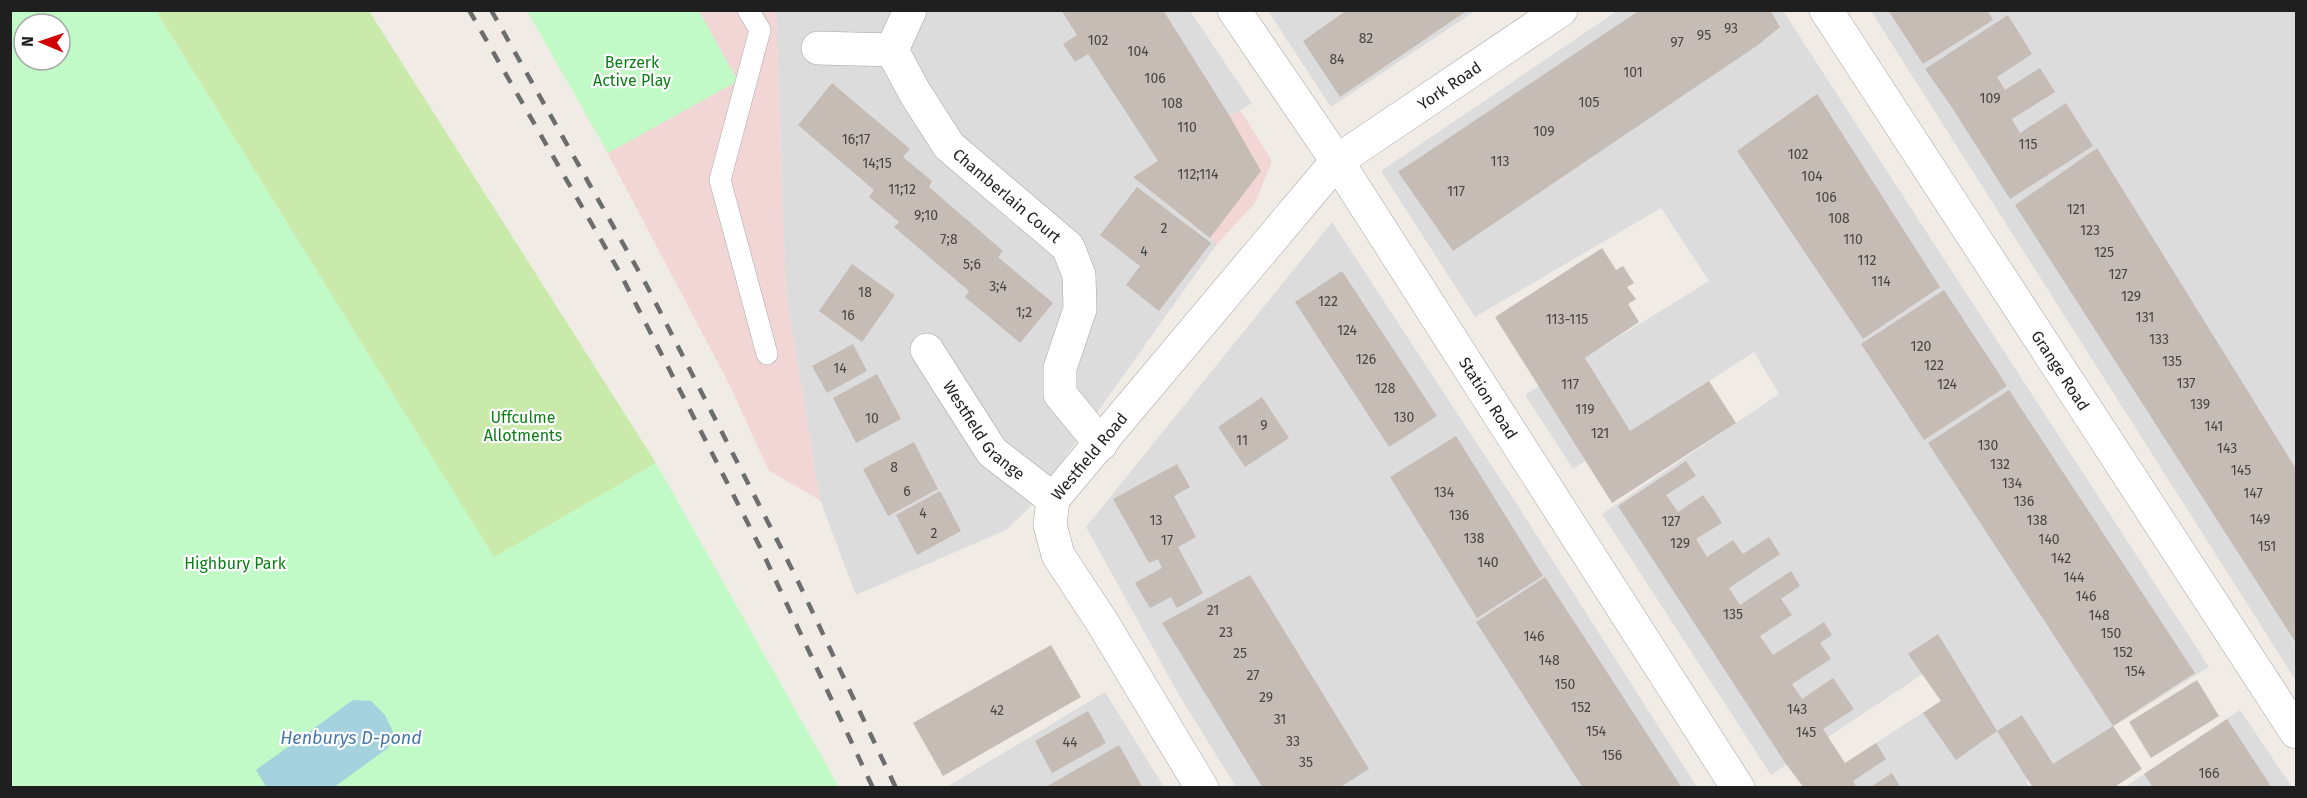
<svg xmlns="http://www.w3.org/2000/svg" width="2307" height="798" viewBox="0 0 2307 798" font-family="'Fira Sans',sans-serif">
  <rect width="100%" height="100%" fill="#f0ece5"/>
  <!-- residential -->
  <g fill="#dddcdc">
    <path d="M776 11H1190L1252 103 1133 177 1217 244 1029 508 1006 530 856 595 820 500 786 293Z"/>
    <path d="M1268 11H1475L1331 107Z"/>
    <path d="M1617 11H1783L2209 667 2026 781 2029 787H1809L1968 683 1950 656 1771 775 1602 514 1779 394 1754 352 1573 469 1525 395 1709 281 1661 208 1475 317 1381 171Z"/>
    <path d="M1871 11H2296V681L2265 632Z"/>
    <path d="M1332 222 1518 506 1697 787H1236L1179 695 1086 527Z"/>
    <path d="M1105 692 1164 787 945 788Z"/>
    <path d="M2240 710 2292 787 2124 788 2144 774Z"/>
  </g>
  <!-- commercial -->
  <g fill="#f1d6d5">
    <path d="M528 11H776L786 293 820 500 769 471 729 384 598 135Z"/>
    <path d="M1241 111 1272 161 1255 203 1217 244 1133 177 1229 115Z"/>
  </g>
  <!-- grass -->
  <path fill="#caeaab" d="M156 11H369L656 463 494 558Z"/>
  <!-- park -->
  <g fill="#c2fac7" fill-rule="evenodd">
    <path d="M10 11H156L494 557 656 463 839 787H11ZM24 24H60V60H24Z"/>
    <path d="M527 11H699L738 81 608 153Z"/>
  </g>
  <!-- water -->
  <path fill="#a6d1de" d="M353 700 371 701 385 715 393 732 388 748 334 787H266L256 770Z"/>
  <!-- building -->
  <g fill="#c5bcb5">
    <path d="M1061 10H1163L1229 115 1261 171 1210 238 1133 177 1158 161 1088 54 1075 62 1063 44 1077 35Z"/>
    <path d="M1347 10H1468L1340 97 1303 41Z"/>
    <path d="M1640 10H1770L1780 27 1758 45 1453 251 1398 172Z"/>
    <path d="M1888 10H1987L1993 20 1923 64Z"/>
    <path d="M2008 15 2032 54 1997 77 2005 90 2040 68 2055 92 2012 119 2020 133 2066 103 2093 146 2010 199 1951 106 1925 69Z"/>
    <path d="M832 83 910 149 903 157 932 181 929 187 1003 251 998 257 1053 303 1020 343 965 297 969 291 894 227 899 222 869 197 874 190 798 125Z"/>
    <path d="M1817 94 1940 287 1863 339 1737 151Z"/>
    <path d="M2097 148 2296 469V643L2015 205Z"/>
    <path d="M1137 187 1211 243 1159 311 1126 285 1140 266 1100 235Z"/>
    <path d="M1602 248 1616 270 1623 266 1634 283 1627 287 1636 299 1628 304 1639 322 1570 368 1585 358 1630 431 1709 381 1736 423 1612 503 1495 317Z"/>
    <path d="M852 264 895 295 862 342 819 311Z"/>
    <path d="M1342 271 1437 416 1389 447 1295 302Z"/>
    <path d="M1944 290 2007 386 1924 440 1861 344Z"/>
    <path d="M853 344 867 371 827 393 812 366Z"/>
    <path d="M877 374 901 419 856 443 833 398Z"/>
    <path d="M2009 390 2195 673 2113 726 1928 443Z"/>
    <path d="M1262 397 1289 438 1245 467 1218 427Z"/>
    <path d="M1456 436 1543 576 1477 618 1390 477Z"/>
    <path d="M914 442 938 489 888 516 863 469Z"/>
    <path d="M1686 461 1696 476 1666 495 1678 512 1703 495 1713 509 1722 523 1696 539 1707 557 1733 540 1743 554 1769 537 1780 554 1729 588 1740 605 1791 571 1800 586 1781 599 1792 615 1760 636 1773 655 1824 622 1832 635 1820 643 1831 659 1792 684 1802 699 1833 678 1854 709 1823 729 1845 763 1876 743 1886 759 1853 781 1857 788H1804L1786 764 1618 506Z"/>
    <path d="M1177 464 1190 487 1174 496 1196 537 1178 547 1203 593 1177 608 1171 597 1150 608 1135 583 1162 568 1158 559 1149 563 1113 499Z"/>
    <path d="M940 491 961 531 917 555 896 515Z"/>
    <path d="M1250 575 1369 769 1339 788H1263L1162 623Z"/>
    <path d="M1545 577 1592 649 1682 788H1583L1507 670 1476 622Z"/>
    <path d="M1938 634 1997 731 1956 760 1923 713 1941 701 1908 654Z"/>
    <path d="M1051 645 1081 697 943 776 913 723Z"/>
    <path d="M2197 680 2219 716 2151 758 2129 722Z"/>
    <path d="M1088 711 1106 743 1052 773 1035 741Z"/>
    <path d="M2022 715 2053 764 2113 726 2142 769 2113 788H2033L1997 731Z"/>
    <path d="M2227 719 2272 788H2153L2144 774Z"/>
    <path d="M1119 745 1143 788H1044Z"/>
    <path d="M1892 773 1901 788H1869Z"/>
  </g>
  <g fill="none" stroke-linecap="round" stroke-linejoin="round">
    <defs>
      <path id="lane" d="M748 10 760 30 720 180 767 354"/>
      <g id="street">
        <path id="s1" d="M1234 10 1337 161 1738 788"/>
        <path id="s2" d="M1826 10 2296 732"/>
        <path d="M818 48 892 50 910 10"/>
        <path id="s3" d="M892 50 915 93 949 146 1068 247 1079 275 1080 309 1060 368V394L1101 444"/>
        <path id="s4" d="M927 350 992 452 1053 499"/>
        <path id="s5" d="M1202 788 1102 622 1058 555 1050 525 1053 499 1337 161 1561 10"/>
      </g>
    </defs>
    <!-- lane casing -->
    <use href="#lane" stroke="#a6a6a6" stroke-width="22"/>
    <!-- street casing -->
    <use href="#street" stroke="#a6a6a6" stroke-width="34"/>
    <!-- lane -->
    <use href="#lane" stroke="#fff" stroke-width="21"/>
    <!-- street -->
    <use href="#street" stroke="#fff" stroke-width="33"/>
    <!-- rail -->
    <g stroke="#6d6d6d" stroke-width="4.5" stroke-dasharray="12 12" stroke-linecap="butt">
      <path d="M469 10 620 273 761 549 873 788"/>
      <path d="M491 10 647 286 795 575 896 788"/>
    </g>
  </g>
  <g text-anchor="middle" dominant-baseline="central" stroke-width="4.5" stroke-linejoin="round" paint-order="stroke">
    <!-- number labels -->
    <g font-size="14" fill="#484644">
      <text x="1731" y="28">93</text>
      <text x="1704" y="35">95</text>
      <text x="1366" y="38">82</text>
      <text x="1098" y="40">102</text>
      <text x="1677" y="42">97</text>
      <text x="1138" y="51">104</text>
      <text x="1337" y="59">84</text>
      <text x="1633" y="72">101</text>
      <text x="1155" y="78">106</text>
      <text x="1990" y="98">109</text>
      <text x="1589" y="102">105</text>
      <text x="1172" y="103">108</text>
      <text x="1187" y="127">110</text>
      <text x="1544" y="131">109</text>
      <text x="856" y="139">16;17</text>
      <text x="2028" y="144">115</text>
      <text x="1798" y="154">102</text>
      <text x="1500" y="161">113</text>
      <text x="877" y="163">14;15</text>
      <text x="1198" y="174">112;114</text>
      <text x="1812" y="176">104</text>
      <text x="902" y="189">11;12</text>
      <text x="1456" y="191">117</text>
      <text x="1826" y="197">106</text>
      <text x="2076" y="209">121</text>
      <text x="926" y="215">9;10</text>
      <text x="1839" y="218">108</text>
      <text x="1164" y="228">2</text>
      <text x="2090" y="230">123</text>
      <text x="949" y="239">7;8</text>
      <text x="1853" y="239">110</text>
      <text x="1144" y="251">4</text>
      <text x="2104" y="252">125</text>
      <text x="1867" y="260">112</text>
      <text x="972" y="264">5;6</text>
      <text x="2118" y="274">127</text>
      <text x="1881" y="281">114</text>
      <text x="998" y="286">3;4</text>
      <text x="865" y="292">18</text>
      <text x="2131" y="296">129</text>
      <text x="1328" y="301">122</text>
      <text x="1024" y="312">1;2</text>
      <text x="848" y="315">16</text>
      <text x="2145" y="317">131</text>
      <text x="1567" y="319">113-115</text>
      <text x="1347" y="330">124</text>
      <text x="2159" y="339">133</text>
      <text x="1921" y="346">120</text>
      <text x="1366" y="359">126</text>
      <text x="2172" y="361">135</text>
      <text x="1934" y="365">122</text>
      <text x="840" y="368">14</text>
      <text x="2186" y="383">137</text>
      <text x="1570" y="384">117</text>
      <text x="1947" y="384">124</text>
      <text x="1385" y="388">128</text>
      <text x="2200" y="404">139</text>
      <text x="1585" y="409">119</text>
      <text x="1404" y="417">130</text>
      <text x="872" y="418">10</text>
      <text x="1264" y="425">9</text>
      <text x="2214" y="426">141</text>
      <text x="1600" y="433">121</text>
      <text x="1242" y="440">11</text>
      <text x="1988" y="445">130</text>
      <text x="2227" y="448">143</text>
      <text x="2000" y="464">132</text>
      <text x="894" y="467">8</text>
      <text x="2241" y="470">145</text>
      <text x="2012" y="483">134</text>
      <text x="907" y="491">6</text>
      <text x="1444" y="492">134</text>
      <text x="2253" y="493">147</text>
      <text x="2024" y="501">136</text>
      <text x="923" y="513">4</text>
      <text x="1459" y="515">136</text>
      <text x="2260" y="519">149</text>
      <text x="1156" y="520">13</text>
      <text x="2037" y="520">138</text>
      <text x="1671" y="521">127</text>
      <text x="934" y="533">2</text>
      <text x="1474" y="538">138</text>
      <text x="2049" y="539">140</text>
      <text x="1167" y="540">17</text>
      <text x="1680" y="543">129</text>
      <text x="2267" y="546">151</text>
      <text x="2061" y="558">142</text>
      <text x="1488" y="562">140</text>
      <text x="2074" y="577">144</text>
      <text x="2086" y="596">146</text>
      <text x="1213" y="610">21</text>
      <text x="1733" y="614">135</text>
      <text x="2099" y="615">148</text>
      <text x="1226" y="632">23</text>
      <text x="2111" y="633">150</text>
      <text x="1534" y="636">146</text>
      <text x="2123" y="652">152</text>
      <text x="1240" y="653">25</text>
      <text x="1549" y="660">148</text>
      <text x="2135" y="671">154</text>
      <text x="1253" y="675">27</text>
      <text x="1565" y="684">150</text>
      <text x="1266" y="697">29</text>
      <text x="1581" y="707">152</text>
      <text x="1797" y="709">143</text>
      <text x="997" y="710">42</text>
      <text x="1280" y="719">31</text>
      <text x="1596" y="731">154</text>
      <text x="1806" y="732">145</text>
      <text x="1293" y="741">33</text>
      <text x="1070" y="742">44</text>
      <text x="1612" y="755">156</text>
      <text x="1306" y="762">35</text>
      <text x="2209" y="773">166</text>
    </g>
    <!-- park labels -->
    <g font-size="16" fill="#0b7f15" stroke="#fff">
      <text x="632" y="62">Berzerk<tspan x="632" dy="18">Active Play</tspan></text>
      <text x="523" y="417">Uffculme<tspan x="523" dy="18">Allotments</tspan></text>
      <text x="235" y="563">Highbury Park</text>
    </g>
    <!-- street labels -->
    <g font-size="16" fill="#1f1f1f" stroke="#fff">
      <text stroke="none"><textPath href="#s5" startOffset="908">York Road</textPath></text>
      <text stroke="none"><textPath href="#s3" startOffset="188">Chamberlain Court</textPath></text>
      <text stroke="none"><textPath href="#s2" startOffset="430">Grange Road</textPath></text>
      <text stroke="none"><textPath href="#s1" startOffset="464">Station Road</textPath></text>
      <text stroke="none"><textPath href="#s4" startOffset="99">Westfield Grange</textPath></text>
      <text stroke="none"><textPath href="#s5" startOffset="387">Westfield Road</textPath></text>
    </g>
    <!-- water labels -->
    <g font-size="18" font-style="italic" fill="#4878a8" stroke="#fff">
      <text x="351" y="738">Henburys D-pond</text>
    </g>
  </g>
  <!-- border -->
  <rect width="2307" height="798" fill="none" stroke="#1f1f1f" stroke-width="24"/>
  <!-- north arrow -->
  <g transform="translate(42 42) rotate(272)"><circle r="28" fill="#ffffff" stroke="#a5a5a5" stroke-width="1.5"/>
  <path d="M0-4.5L10 22L0 15L-10 22Z" fill="#ce0001"/>
  <text y="-9" font-size="16" font-weight="bold" text-anchor="middle" fill="#1f1f1f">N</text>
  </g>
</svg>
